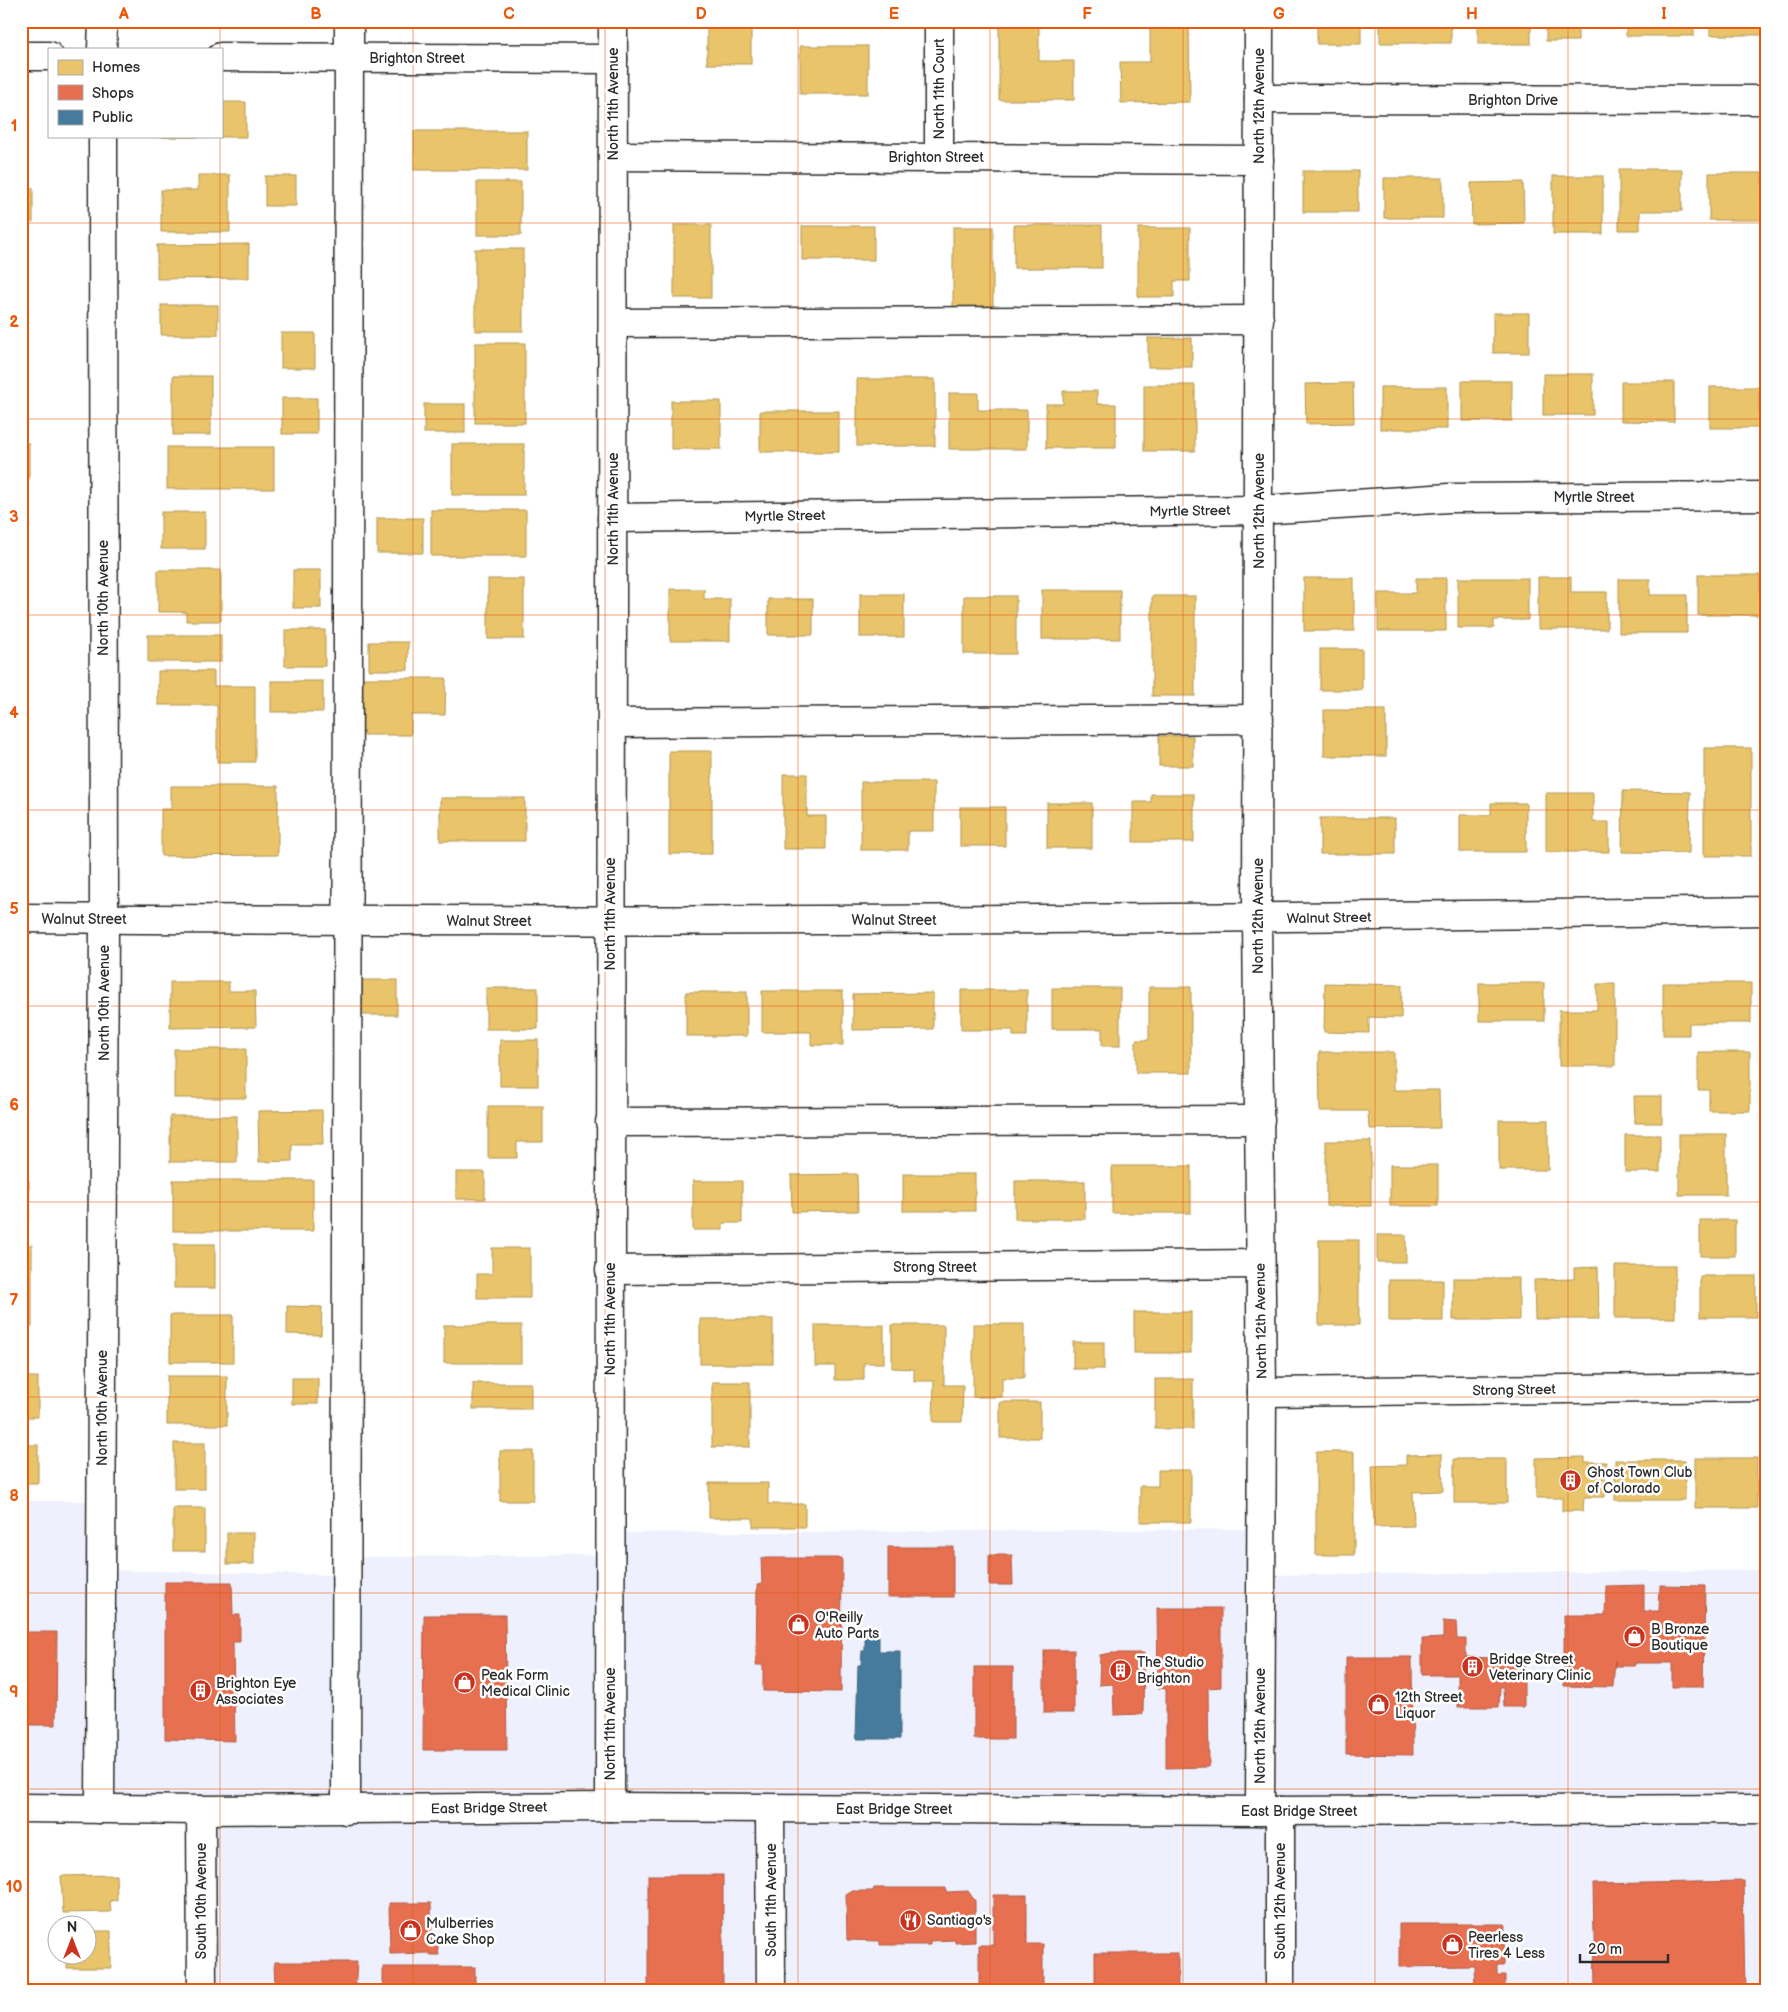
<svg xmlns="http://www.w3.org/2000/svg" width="1788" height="2012" viewBox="0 0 1788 2012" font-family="'Balsamiq Sans',sans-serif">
  <rect width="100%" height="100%" fill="#fff"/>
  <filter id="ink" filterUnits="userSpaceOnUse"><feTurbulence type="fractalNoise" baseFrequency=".02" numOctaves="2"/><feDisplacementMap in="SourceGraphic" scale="10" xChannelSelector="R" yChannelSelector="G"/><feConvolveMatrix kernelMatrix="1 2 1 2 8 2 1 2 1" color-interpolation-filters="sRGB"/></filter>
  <g filter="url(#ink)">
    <!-- built -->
    <path fill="#eef1fd" d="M21 1501H102V1570L346 1575V1557L610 1555V1533L1261 1529V1575L1767 1570V1991H1456L1455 1985 1281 1986 1280 1991H202L201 1811 21 1808Z"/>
    <!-- homes -->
    <g fill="#e9c46a" stroke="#b09657">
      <rect x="707" y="21" width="44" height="43"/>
      <path d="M999 21H1039V61H1074V100H999Z"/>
      <path d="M1150 21H1189L1190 102 1121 103 1120 62H1150Z"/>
      <rect x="1317" y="21" width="44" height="23"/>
      <rect x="1380" y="21" width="71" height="22"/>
      <rect x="1478" y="21" width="53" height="23"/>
      <path d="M1546 21H1615V28H1578V41H1546Z"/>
      <rect x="1626" y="21" width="68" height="15"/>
      <rect x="1710" y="21" width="57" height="14"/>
      <rect x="800" y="46" width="68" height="48"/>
      <path d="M221 102H246V137H157L221 136Z"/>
      <rect x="21" y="113" width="5" height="50"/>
      <rect x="414" y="131" width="113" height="39"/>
      <path d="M1619 169H1682V211H1640V230H1619Z"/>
      <rect x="1303" y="171" width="55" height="41"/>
      <rect x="1709" y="173" width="53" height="47"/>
      <path d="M198 175H230V232H161V190H198Z"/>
      <rect x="265" y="176" width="31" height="30"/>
      <rect x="1553" y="176" width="50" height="58"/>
      <rect x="1384" y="178" width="59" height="40"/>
      <rect x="477" y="182" width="44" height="53"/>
      <path d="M1523 182 1524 223 1472 224 1471 183Z"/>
      <rect x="21" y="188" width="12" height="34"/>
      <rect x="674" y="225" width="37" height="73"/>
      <rect x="1014" y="225" width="88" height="43"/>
      <rect x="802" y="226" width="72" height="34"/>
      <rect x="953" y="227" width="40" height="85"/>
      <path d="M1138 228H1190V281H1174V297H1138Z"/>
      <path d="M249 244V278L157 279V245Z"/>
      <rect x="21" y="246" width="3" height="43"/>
      <rect x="475" y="249" width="48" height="82"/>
      <rect x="161" y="305" width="57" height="30"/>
      <rect x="1493" y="313" width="36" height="40"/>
      <rect x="281" y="333" width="34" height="35"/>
      <rect x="1148" y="338" width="44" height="29"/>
      <rect x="475" y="343" width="50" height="80"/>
      <rect x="1543" y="374" width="50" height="41"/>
      <rect x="173" y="376" width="38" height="59"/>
      <rect x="21" y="377" width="4" height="41"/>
      <rect x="857" y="379" width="78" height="67"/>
      <rect x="1462" y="381" width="50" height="40"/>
      <path d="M1621 382H1674V422L1621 421Z"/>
      <path d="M1353 383 1354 423 1306 424 1305 384Z"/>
      <rect x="1144" y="385" width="51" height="66"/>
      <rect x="1380" y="387" width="67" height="42"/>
      <rect x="1710" y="387" width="49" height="41"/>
      <path d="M1063 391H1097V404H1116V448H1046V404H1063Z"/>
      <path d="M949 393H978V410H1027V449H949Z"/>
      <rect x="282" y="398" width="35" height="36"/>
      <rect x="671" y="401" width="50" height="48"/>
      <rect x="424" y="404" width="41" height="29"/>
      <rect x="760" y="411" width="79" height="41"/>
      <rect x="21" y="443" width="8" height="36"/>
      <rect x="452" y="444" width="72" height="51"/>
      <rect x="167" y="447" width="107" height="42"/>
      <rect x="21" y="509" width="3" height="37"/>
      <rect x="431" y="510" width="95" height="46"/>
      <rect x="161" y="512" width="44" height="37"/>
      <rect x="377" y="518" width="46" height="35"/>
      <path d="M158 570H221V621H186V612H158Z"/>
      <rect x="293" y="570" width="28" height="38"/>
      <rect x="1698" y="575" width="62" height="40"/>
      <path d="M1538 577H1571V592H1607V629H1538Z"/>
      <rect x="1304" y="578" width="50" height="53"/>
      <path d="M1416 578H1446V631H1378V593H1416Z"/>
      <path d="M1458 578H1528V620H1494V628H1458Z"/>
      <rect x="488" y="579" width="36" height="60"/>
      <path d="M1619 579H1650V595H1687V633H1619Z"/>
      <path d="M670 589H704V599H730V641H670Z"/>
      <rect x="1042" y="590" width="78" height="49"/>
      <rect x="860" y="594" width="44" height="43"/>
      <rect x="964" y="596" width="52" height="58"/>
      <rect x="1152" y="596" width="43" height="100"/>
      <rect x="768" y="599" width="45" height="36"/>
      <rect x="285" y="630" width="40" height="36"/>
      <rect x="148" y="635" width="73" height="27"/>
      <path d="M21 639H23L24 675H21Z"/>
      <rect x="369" y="642" width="39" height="28"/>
      <rect x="1320" y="649" width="42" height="41"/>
      <path d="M158 671H214V686H255V762H217V705H158Z"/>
      <path d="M358 678H446L445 715H411V735H358Z"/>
      <rect x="271" y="681" width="52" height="31"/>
      <rect x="1324" y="710" width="62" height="46"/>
      <rect x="1159" y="736" width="34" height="30"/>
      <rect x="1704" y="748" width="47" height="108"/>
      <rect x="669" y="751" width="43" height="103"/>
      <rect x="21" y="768" width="6" height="87"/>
      <path d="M783 774H807V816H826V849H783Z"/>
      <path d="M861 782H934V831H908V850H861Z"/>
      <path d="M171 786H278V855L161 856V809H171Z"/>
      <path d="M1623 791 1690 792 1689 853 1622 852Z"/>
      <path d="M1546 793H1593V822H1609V852H1546Z"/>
      <path d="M1151 794H1194V842H1133V802H1151Z"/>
      <rect x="440" y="798" width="85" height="43"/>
      <rect x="1047" y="803" width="45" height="45"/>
      <path d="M1491 803H1526V852H1460V815H1491Z"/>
      <rect x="960" y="807" width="45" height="39"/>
      <rect x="1320" y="818" width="75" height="36"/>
      <rect x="362" y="980" width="35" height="35"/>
      <path d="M170 982H229V991H255L256 1027 170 1028Z"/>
      <path d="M1325 983 1402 985 1401 1018 1369 1017V1033L1324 1032Z"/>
      <rect x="1479" y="983" width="65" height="38"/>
      <path d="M1663 983H1751V1023H1689V1035H1663Z"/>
      <path d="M1597 984H1615V1066H1559V1010H1597Z"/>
      <path d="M1149 987H1191V1073H1136V1040H1149Z"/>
      <rect x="486" y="988" width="52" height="41"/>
      <path d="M1052 988H1120V1046H1102V1029H1052Z"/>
      <path d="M961 990H1027V1036H1013V1030H961Z"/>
      <path d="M762 991H843V1045H811V1032H762Z"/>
      <rect x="686" y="992" width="61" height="44"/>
      <path d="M933 993V1029L853 1030V994Z"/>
      <rect x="500" y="1040" width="38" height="46"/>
      <rect x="174" y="1049" width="72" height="49"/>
      <path d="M1319 1052H1394V1090H1439L1440 1128 1369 1129 1368 1111H1320Z"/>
      <path d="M1698 1052H1750V1111H1709V1090H1698Z"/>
      <path d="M1634 1096H1662V1123H1635Z"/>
      <path d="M488 1106H543V1142H517V1158H488Z"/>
      <path d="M322 1110 323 1144H292V1161L259 1162 258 1111Z"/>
      <rect x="170" y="1116" width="67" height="46"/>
      <rect x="1499" y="1120" width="49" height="50"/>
      <rect x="1679" y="1134" width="47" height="61"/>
      <rect x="1625" y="1135" width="35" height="37"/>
      <rect x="1326" y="1141" width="45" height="65"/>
      <rect x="1390" y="1165" width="48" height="41"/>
      <rect x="1112" y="1166" width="79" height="47"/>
      <rect x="456" y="1172" width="29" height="27"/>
      <path d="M857 1174 858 1211 792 1212 791 1175Z"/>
      <rect x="903" y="1174" width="72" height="37"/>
      <rect x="173" y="1180" width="140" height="51"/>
      <rect x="21" y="1181" width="8" height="37"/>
      <path d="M693 1181H742V1223H723V1230H693Z"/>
      <rect x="1015" y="1181" width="70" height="38"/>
      <rect x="1700" y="1220" width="35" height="36"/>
      <rect x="1377" y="1235" width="29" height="27"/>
      <rect x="1319" y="1240" width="40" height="85"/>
      <rect x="174" y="1244" width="41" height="44"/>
      <rect x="21" y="1245" width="11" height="81"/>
      <path d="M492 1248H530V1298H477V1274H492Z"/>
      <rect x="1615" y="1266" width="60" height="52"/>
      <path d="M1598 1267 1599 1319H1535L1534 1280 1574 1279V1268Z"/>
      <rect x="1700" y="1276" width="56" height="41"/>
      <rect x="1453" y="1278" width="66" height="42"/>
      <rect x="1389" y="1280" width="54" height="41"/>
      <path d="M287 1306 322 1307 321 1335 287 1334Z"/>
      <rect x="1134" y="1312" width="57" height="41"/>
      <rect x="170" y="1315" width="63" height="47"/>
      <rect x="700" y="1319" width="73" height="45"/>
      <path d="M973 1324H1024V1378H1002V1397H973Z"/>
      <rect x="444" y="1325" width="77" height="38"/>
      <path d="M815 1325H884V1363H864V1380H835V1366H815Z"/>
      <path d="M892 1325H944V1385H963L962 1422H933L934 1381H914V1369L892 1368Z"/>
      <rect x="1073" y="1342" width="31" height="27"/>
      <rect x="167" y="1376" width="60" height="49"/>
      <rect x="21" y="1377" width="17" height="40"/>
      <rect x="292" y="1378" width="26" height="26"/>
      <rect x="1155" y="1379" width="38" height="50"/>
      <rect x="712" y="1382" width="38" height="65"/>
      <rect x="473" y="1383" width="58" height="26"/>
      <rect x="1000" y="1402" width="40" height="36"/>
      <rect x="174" y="1443" width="31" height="46"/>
      <rect x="21" y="1445" width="17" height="38"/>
      <rect x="500" y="1451" width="33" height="50"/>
      <rect x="1316" y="1452" width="38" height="103"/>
      <path d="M1442 1454 1443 1491 1413 1492 1414 1526 1374 1527 1372 1466 1406 1465V1455Z"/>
      <path d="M1585 1457V1462H1606L1605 1497H1584L1583 1511H1562V1498H1536V1458Z"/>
      <rect x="1695" y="1458" width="62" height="50"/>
      <rect x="1454" y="1459" width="53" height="44"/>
      <rect x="1615" y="1460" width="70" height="40"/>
      <path d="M1158 1470H1191V1522H1140V1486H1158Z"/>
      <path d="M709 1483H768V1504H805V1527H753V1518H709Z"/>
      <rect x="173" y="1508" width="32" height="43"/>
      <rect x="227" y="1533" width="27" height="31"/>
      <path d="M116 1875 117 1900 110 1901 111 1912 63 1913 61 1876Z"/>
      <path d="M88 1931H111V1968H67V1954H88Z"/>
    </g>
    <!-- shops -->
    <g fill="#e76f51" stroke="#af5b46">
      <rect x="888" y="1547" width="65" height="50"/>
      <path d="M989 1555H1012L1013 1585H989Z"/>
      <path d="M761 1558H842L841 1692 763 1691V1665H756L757 1585 762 1584Z"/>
      <path d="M165 1582H232L233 1615H240V1642H233L235 1741 165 1739Z"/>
      <path d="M1644 1585V1611H1659L1660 1585 1705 1586 1703 1687H1672V1663H1635V1666H1615V1660L1613 1687 1564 1686V1615H1605L1606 1586Z"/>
      <path d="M1157 1608H1221V1687L1208 1688 1209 1767 1166 1768V1689L1158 1688Z"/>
      <path d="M424 1615H505L507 1750H423Z"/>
      <path d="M1443 1621 1456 1622 1457 1639H1466V1657L1524 1659V1707H1504L1503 1687H1500L1499 1707H1458V1675H1422V1639L1443 1638Z"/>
      <path d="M21 1632H57L56 1725H21Z"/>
      <rect x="1044" y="1650" width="30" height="63"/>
      <path d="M1111 1653H1144L1143 1714 1114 1715 1113 1684 1099 1685 1100 1655Z"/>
      <path d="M1346 1657H1412L1413 1755 1346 1754Z"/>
      <rect x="974" y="1667" width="39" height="72"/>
      <rect x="648" y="1875" width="75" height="116"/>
      <path d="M1743 1881 1745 1991H1595L1593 1884Z"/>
      <path d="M874 1888H946V1892L968 1891 975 1901V1942L955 1943V1940L930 1941V1945H880V1941L847 1940 846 1894 851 1891H873Z"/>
      <path d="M993 1895H1027V1944H1043V1991H979V1945H993Z"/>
      <path d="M389 1903H431L432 1941 437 1940 439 1955H430V1953L390 1954Z"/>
      <path d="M1399 1924H1505L1504 1965H1497V1975H1505V1991H1475L1474 1966 1399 1967Z"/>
      <rect x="1095" y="1953" width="83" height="38"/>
      <path d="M274 1962H357L355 1991H275Z"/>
      <rect x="383" y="1967" width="92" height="24"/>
    </g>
    <!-- public -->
    <path fill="#457b9d" stroke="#3d637b" d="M865 1636H879V1651H900V1739H856L858 1665H861L862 1651H865Z"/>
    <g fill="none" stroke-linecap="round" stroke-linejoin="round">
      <defs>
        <g id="minor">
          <path d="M939 21V157"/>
          <path d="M1259 21 1257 919 1262 1392 1260 1811"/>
          <path d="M102 49 103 21"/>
          <path d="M21 56H49"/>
          <path d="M221 57 613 59"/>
          <path d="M1259 99 1767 100"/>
          <path d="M613 156 1259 160"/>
          <path d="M613 323 1259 320"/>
          <path d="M612 518 1259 510 1449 498 1767 496"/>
          <path d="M613 723 1259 719"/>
          <path d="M21 918C603 923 1185 920 1767 911"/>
          <path d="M610 1122 1260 1120"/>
          <path d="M610 1270 1260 1264"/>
          <path d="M1262 1392 1767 1387"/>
          <path d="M610 1807 613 21"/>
          <path d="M100 1809 104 919 103 136"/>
          <path d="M770 1809 771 1991"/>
          <path d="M201 1810 202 1991"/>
          <path d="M346 1810 349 21"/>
          <path d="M1280 1991V1811"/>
        </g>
        <path id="major" d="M21 1808 201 1810 610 1807 1260 1811 1767 1809"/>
      </defs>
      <!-- minor casing -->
      <use href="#minor" stroke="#2b2b2b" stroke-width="31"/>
      <!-- major casing -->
      <use href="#major" stroke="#2b2b2b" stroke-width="31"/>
      <!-- minor -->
      <use href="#minor" stroke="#fff" stroke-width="28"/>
      <!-- major -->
      <use href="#major" stroke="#fff" stroke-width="28"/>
    </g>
  </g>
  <!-- grid -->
  <path fill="none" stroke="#e8590c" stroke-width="1" stroke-opacity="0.55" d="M220 21V49M413 21V1991M605 21V1991M798 21V1991M990 21V1991M1183 21V1991M1375 21V1991M1568 21V1991M220 136V1991M21 223H1767M21 419H1767M21 615H1767M21 810H1767M21 1006H1767M21 1202H1767M21 1397H1767M21 1593H1767M21 1789H1767"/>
  <!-- icons -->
  <defs>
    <symbol id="building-disc" viewBox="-11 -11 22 22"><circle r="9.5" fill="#c8321e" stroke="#fff"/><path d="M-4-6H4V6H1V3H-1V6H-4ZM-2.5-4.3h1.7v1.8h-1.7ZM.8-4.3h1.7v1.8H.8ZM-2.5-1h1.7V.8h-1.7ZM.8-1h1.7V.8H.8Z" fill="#fff"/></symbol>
    <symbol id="shop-disc" viewBox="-11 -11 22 22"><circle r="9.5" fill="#c8321e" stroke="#fff"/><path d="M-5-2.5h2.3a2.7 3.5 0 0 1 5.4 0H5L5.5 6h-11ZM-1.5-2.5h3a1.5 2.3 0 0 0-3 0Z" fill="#fff"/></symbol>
    <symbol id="restaurant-disc" viewBox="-11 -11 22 22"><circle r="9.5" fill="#c8321e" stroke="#fff"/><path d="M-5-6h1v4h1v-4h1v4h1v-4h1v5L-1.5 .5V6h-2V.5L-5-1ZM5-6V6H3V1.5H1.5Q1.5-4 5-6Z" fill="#fff"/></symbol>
  </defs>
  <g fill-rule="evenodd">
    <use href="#building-disc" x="1558" y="1468" width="25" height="25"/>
    <use href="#shop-disc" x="786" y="1612" width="25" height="25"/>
    <use href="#shop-disc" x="1622" y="1624" width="25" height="25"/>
    <use href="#building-disc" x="1460" y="1654" width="25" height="25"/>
    <use href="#building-disc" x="1108" y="1658" width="25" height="25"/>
    <use href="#shop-disc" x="452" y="1670" width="25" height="25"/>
    <use href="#building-disc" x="188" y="1678" width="25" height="25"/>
    <use href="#shop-disc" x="1366" y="1692" width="25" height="25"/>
    <use href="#restaurant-disc" x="898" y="1908" width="25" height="25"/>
    <use href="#shop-disc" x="398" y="1918" width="25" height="25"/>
    <use href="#shop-disc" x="1440" y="1932" width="25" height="25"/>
  </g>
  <g text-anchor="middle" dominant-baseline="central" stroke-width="5" stroke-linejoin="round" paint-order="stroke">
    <!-- street labels -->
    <g font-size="14" fill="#2b2b2b" stroke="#fff">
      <text x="417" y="58">Brighton Street</text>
      <text transform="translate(939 89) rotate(-90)">North 11th Court</text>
      <text x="1513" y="100">Brighton Drive</text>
      <text transform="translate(613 104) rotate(-90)">North 11th Avenue</text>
      <text transform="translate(1259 106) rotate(-90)">North 12th Avenue</text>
      <text x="936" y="157">Brighton Street</text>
      <text x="1594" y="497">Myrtle Street</text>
      <text transform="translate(613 509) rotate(-90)">North 11th Avenue</text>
      <text transform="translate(1190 511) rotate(-1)">Myrtle Street</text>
      <text transform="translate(1259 511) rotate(-90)">North 12th Avenue</text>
      <text transform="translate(785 516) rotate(-1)">Myrtle Street</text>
      <text transform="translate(103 598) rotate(-90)">North 10th Avenue</text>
      <text transform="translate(610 914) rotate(-90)">North 11th Avenue</text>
      <text transform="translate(1258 916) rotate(-90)">North 12th Avenue</text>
      <text transform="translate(1329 918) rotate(-1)">Walnut Street</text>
      <text x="84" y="919">Walnut Street</text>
      <text x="894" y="920">Walnut Street</text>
      <text x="489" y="921">Walnut Street</text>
      <text transform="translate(104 1003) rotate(-90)">North 10th Avenue</text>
      <text x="935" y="1267">Strong Street</text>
      <text transform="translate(610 1319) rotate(-90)">North 11th Avenue</text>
      <text transform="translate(1261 1321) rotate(-91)">North 12th Avenue</text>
      <text transform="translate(1514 1390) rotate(-1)">Strong Street</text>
      <text transform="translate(102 1408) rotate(-90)">North 10th Avenue</text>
      <text transform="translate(610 1724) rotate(-90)">North 11th Avenue</text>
      <text transform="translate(1260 1726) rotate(-90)">North 12th Avenue</text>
      <text transform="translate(489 1808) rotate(-1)">East Bridge Street</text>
      <text x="894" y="1809">East Bridge Street</text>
      <text x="1299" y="1811">East Bridge Street</text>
      <text transform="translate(771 1900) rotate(-90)">South 11th Avenue</text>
      <text transform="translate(201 1901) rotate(-90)">South 10th Avenue</text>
      <text transform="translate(1280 1901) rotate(-90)">South 12th Avenue</text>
    </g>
    <!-- poi labels -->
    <g font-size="14" fill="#2b2b2b" stroke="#fff" text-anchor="start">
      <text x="1587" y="1472">Ghost Town Club<tspan x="1587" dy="16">of Colorado</tspan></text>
      <text x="815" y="1617">O'Reilly<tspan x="815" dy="16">Auto Parts</tspan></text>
      <text x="1651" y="1629">B Bronze<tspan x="1651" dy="16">Boutique</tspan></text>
      <text x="1489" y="1659">Bridge Street<tspan x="1489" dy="16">Veterinary Clinic</tspan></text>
      <text x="1137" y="1662">The Studio<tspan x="1137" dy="16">Brighton</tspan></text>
      <text x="481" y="1675">Peak Form<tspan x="481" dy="16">Medical Clinic</tspan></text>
      <text x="216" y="1683">Brighton Eye<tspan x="216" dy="16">Associates</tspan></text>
      <text x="1395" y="1697">12th Street<tspan x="1395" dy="16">Liquor</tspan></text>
      <text x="927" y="1920">Santiago's</text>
      <text x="426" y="1923">Mulberries<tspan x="426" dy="16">Cake Shop</tspan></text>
      <text x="1468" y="1937">Peerless<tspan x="1468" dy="16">Tires 4 Less</tspan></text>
    </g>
  </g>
  <!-- margin -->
  <rect width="1788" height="2012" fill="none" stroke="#fff" stroke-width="55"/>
  <!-- legend -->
  <rect x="48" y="48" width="175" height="90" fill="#ffffff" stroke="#aaaaaa"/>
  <rect x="58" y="60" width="25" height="15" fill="#e9c46a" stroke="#aaaaaa"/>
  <text x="92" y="72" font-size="15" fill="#2b2b2b">Homes</text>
  <rect x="58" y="85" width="25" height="15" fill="#e76f51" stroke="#aaaaaa"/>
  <text x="92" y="98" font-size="15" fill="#2b2b2b">Shops</text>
  <rect x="58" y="110" width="25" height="15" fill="#457b9d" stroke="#aaaaaa"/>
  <text x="92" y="122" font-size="15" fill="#2b2b2b">Public</text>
  <!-- north arrow -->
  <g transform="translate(72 1940)"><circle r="24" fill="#ffffff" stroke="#aaaaaa"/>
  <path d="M0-4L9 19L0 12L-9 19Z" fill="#c8321e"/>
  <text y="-8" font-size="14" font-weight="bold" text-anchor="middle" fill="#2b2b2b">N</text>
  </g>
  <!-- scale -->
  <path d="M1580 1954v8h88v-8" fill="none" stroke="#2b2b2b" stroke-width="2.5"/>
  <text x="1588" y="1954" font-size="15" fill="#2b2b2b" stroke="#ffffff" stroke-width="4" paint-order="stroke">20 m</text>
  <rect x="28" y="28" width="1732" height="1956" fill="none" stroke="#e8590c" stroke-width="2"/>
  <g font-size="16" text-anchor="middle" font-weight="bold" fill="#e8590c">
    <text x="124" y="19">A</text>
    <text x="316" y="19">B</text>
    <text x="509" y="19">C</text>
    <text x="701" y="19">D</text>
    <text x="894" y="19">E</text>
    <text x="1087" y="19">F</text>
    <text x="1279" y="19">G</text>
    <text x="1472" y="19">H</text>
    <text x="1664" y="19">I</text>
    <text x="14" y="131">1</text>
    <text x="14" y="327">2</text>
    <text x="14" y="522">3</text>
    <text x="14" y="718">4</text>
    <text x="14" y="914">5</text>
    <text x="14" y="1110">6</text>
    <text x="14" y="1305">7</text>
    <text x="14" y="1501">8</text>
    <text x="14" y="1697">9</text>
    <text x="14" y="1892">10</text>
  </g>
</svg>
